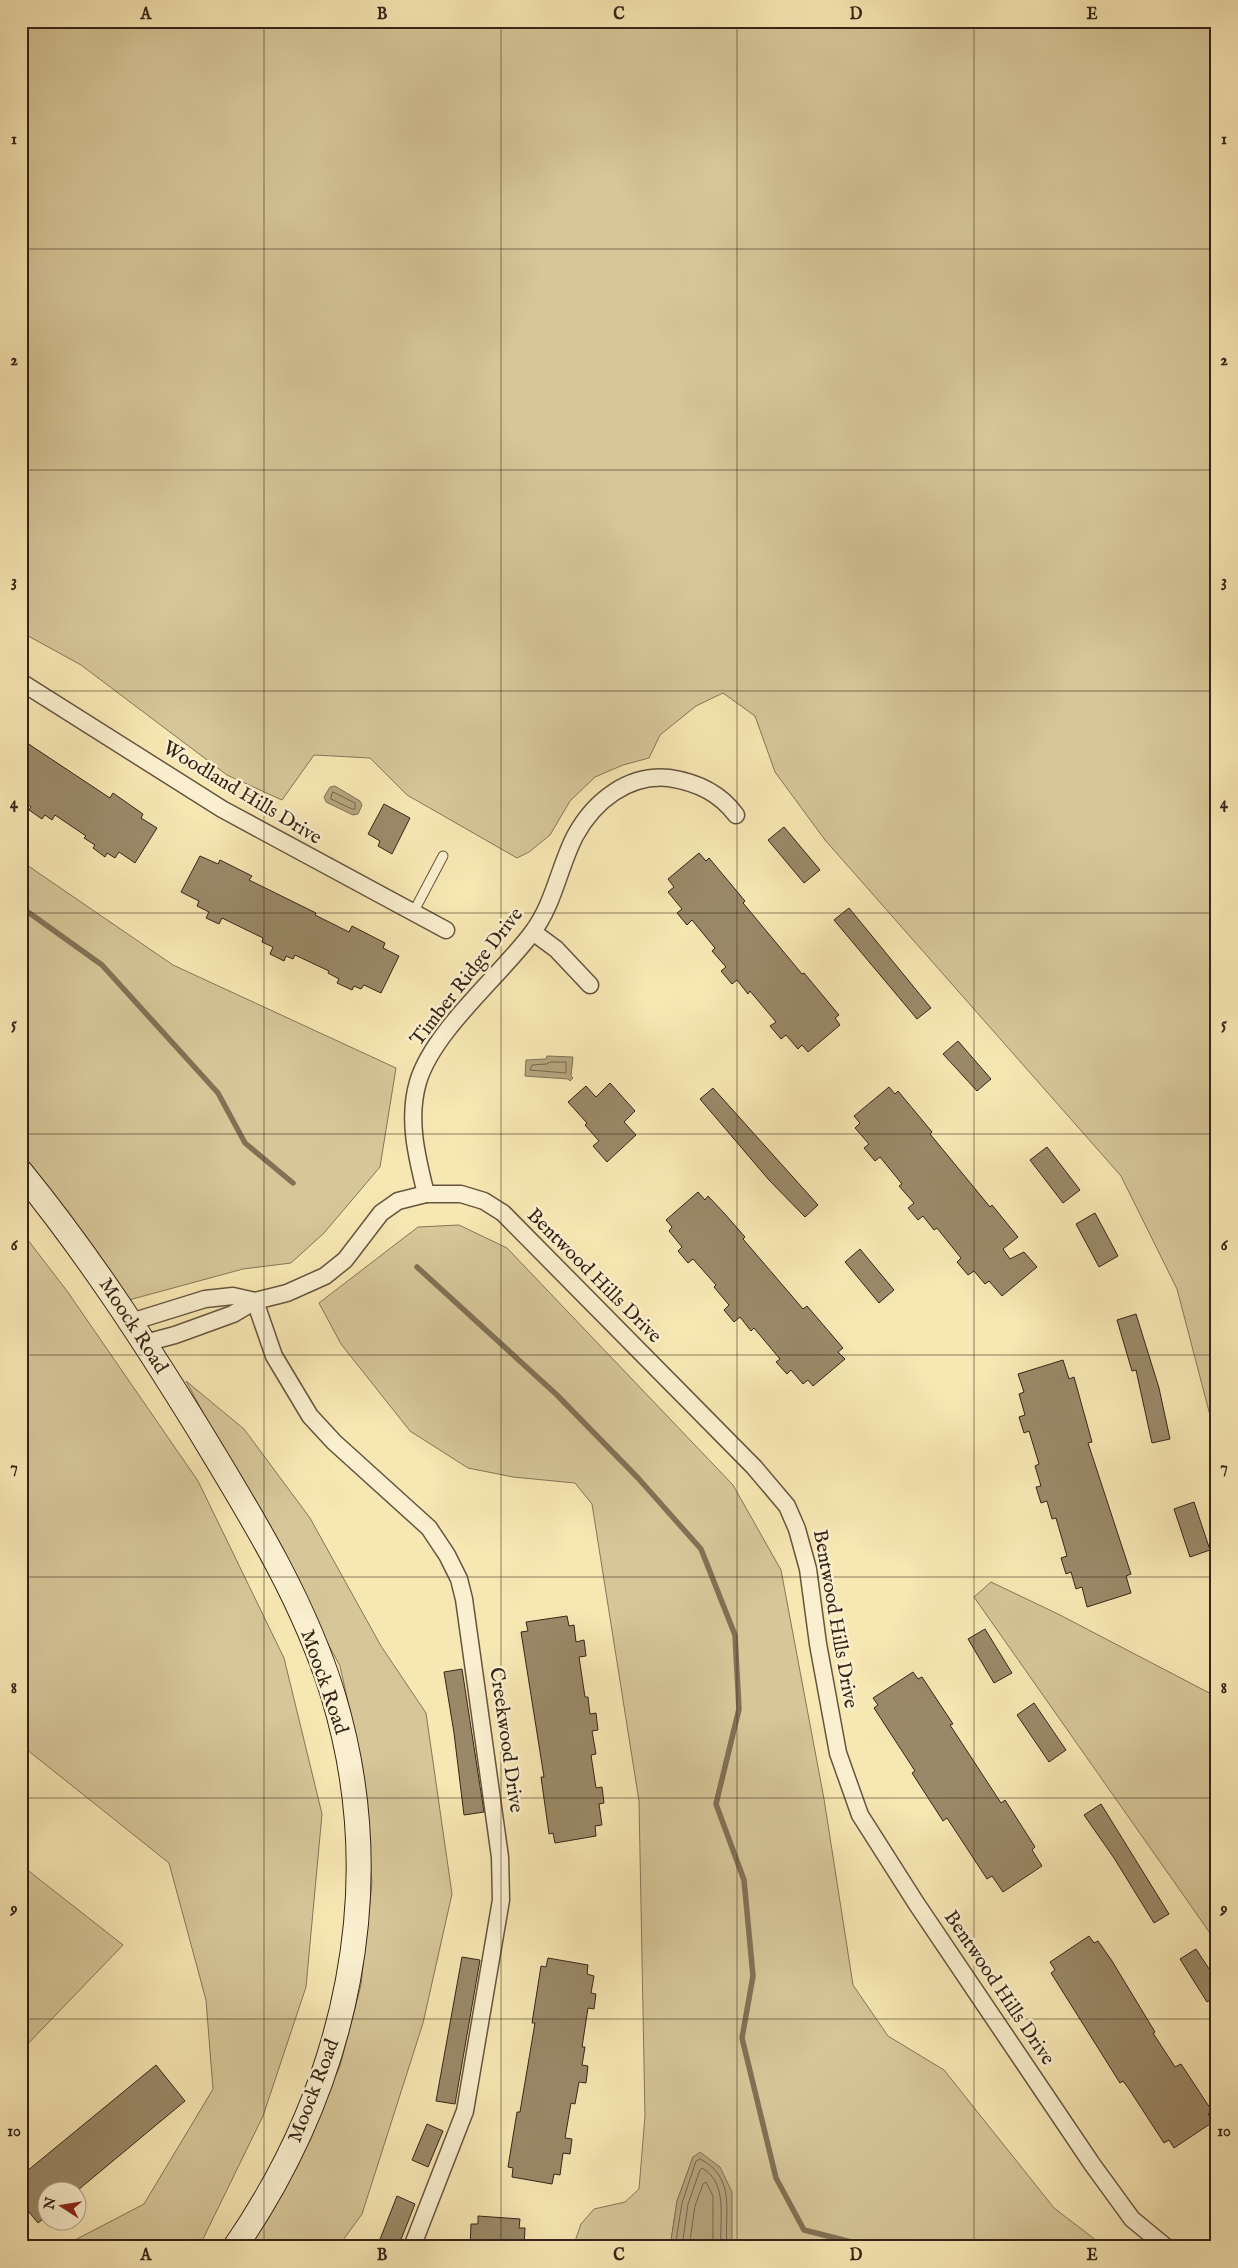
<svg xmlns="http://www.w3.org/2000/svg" width="1238" height="2268" viewBox="0 0 1238 2268" font-family="'IM FELL English',serif">
  <rect width="100%" height="100%" fill="#f7e7b3"/>
  <filter id="stains"><feTurbulence type="fractalNoise" baseFrequency=".004" numOctaves="4"/><feColorMatrix values="0 0 0 0 .2 0 0 0 0 .09 0 0 0 0 .02 0 0 0 .5 -.17"/></filter>
  <radialGradient id="worn" r=".72"><stop offset=".6" stop-color="#630" stop-opacity="0"/><stop offset="1" stop-color="#630" stop-opacity=".3"/></radialGradient>
  <!-- green -->
  <g fill="#d6c698" stroke="#867558">
    <path d="M21 21H1217V1442L1177 1289 1121 1176 825 840 775 772 755 716 723 693 696 706 660 735 649 758 623 765 595 777 570 801 550 835 529 852 517 858 407 795 370 758 314 755 282 800 227 775 81 665 21 632Z"/>
    <path d="M21 861 173 965 396 1068 380 1167 324 1233 291 1263 243 1269 129 1300 21 1151Z"/>
    <path d="M459 1225 507 1248 733 1485 781 1570 824 1799 853 1985 888 2036 944 2070 1054 2208 1105 2247H732L693 2157 677 2201 670 2247H573L581 2224 594 2209 625 2202 639 2189 645 2116 639 1801 592 1504 575 1483 513 1477 468 1468 410 1431 341 1344 319 1303 418 1227Z"/>
    <path d="M21 1231 67 1291 198 1481 284 1658 322 1814 306 1987 263 2116 202 2241 197 2247H21V2239L73 2241 144 2204 213 2089 206 2000 169 1863 21 1745Z"/>
    <path d="M186 1381 244 1429 310 1518 381 1646 426 1713 452 1894 423 2023 362 2214 338 2247H247L297 2161 340 2066 361 1985 372 1882 360 1756 340 1666Z"/>
    <path d="M991 1582 1060 1615 1217 1697V1943L974 1597Z"/>
    <path d="M21 1865 123 1945 21 2051Z"/>
  </g>
  <!-- water -->
  <g fill="#b5a57e" stroke="#827155">
    <path d="M335 786 360 801 362 805 358 814 353 815 326 802 324 797 330 787Z"/>
    <path d="M547 1056 573 1057 571 1076 573 1078 570 1081 568 1079 525 1076 526 1060 546 1059Z"/>
    <path d="M700 2152 720 2167 732 2192V2247H670L677 2201 693 2157Z"/>
  </g>
  <g fill="none" stroke-linecap="round" stroke-linejoin="round">
    <!-- shore -->
    <g stroke="#76644a" stroke-width="1">
      <path d="M333 792 355 803V809H352L331 799Z"/>
      <path d="M551 1062H566V1073L530 1070 532 1065 546 1064Z"/>
      <path d="M675 2247 682 2203 696 2161 700 2159C737 2178 724 2213 727 2247"/>
      <path d="M682 2247 688 2204 700 2170 702 2168C729 2183 719 2221 721 2247"/>
      <path d="M689 2247 695 2206 703 2184 706 2182 713 2196V2247"/>
    </g>
    <!-- stream -->
    <g stroke="#827155" stroke-width="5.5">
      <path d="M21 907 102 965 218 1093 245 1143 293 1183"/>
      <path d="M417 1267 557 1395 638 1478 701 1549 735 1635 739 1709 716 1804 744 1880 753 1976 742 2038 776 2178 804 2230 871 2247"/>
    </g>
  </g>
  <!-- building -->
  <g fill="#9a8968" stroke="#362417">
    <path d="M21 739 110 798 113 793 143 814 141 818 157 828 135 863 119 852 115 858 107 853 105 857 93 848 95 845 84 838 86 836 55 815 52 820 45 815 42 819 29 810 31 807 21 800Z"/>
    <path d="M384 804 410 818 392 854 378 846 380 841 368 834Z"/>
    <path d="M784 827 820 870 804 883 768 840Z"/>
    <path d="M699 853 706 861 709 858 745 901 743 903 802 974 804 973 839 1015 835 1018 840 1025 808 1052 802 1045 798 1049 786 1035 781 1039 770 1026 776 1022 750 991 748 994 737 980 732 984 721 971 726 967 712 951 715 948 692 920 687 925 677 913 682 909 668 892 674 887 668 879Z"/>
    <path d="M200 856 218 864 220 860 252 876 249 880 316 913 315 915 349 932 352 926 385 943 383 948 399 956 381 993 364 985 361 989 354 986 352 990 337 983 339 979 328 973 329 971 295 955 293 959 286 956 284 961 270 954 273 947 262 942 263 938 222 918 219 924 206 918 209 912 197 906 199 901 181 892Z"/>
    <path d="M849 908 931 1008 917 1019 834 920Z"/>
    <path d="M958 1041 991 1079 977 1091 943 1054Z"/>
    <path d="M610 1083 635 1111 624 1122 636 1135 607 1162 593 1146 599 1141 585 1125 587 1123 568 1102 586 1086 596 1097Z"/>
    <path d="M889 1087 895 1094 898 1091 932 1132 930 1134 990 1207 992 1205 1018 1237 1003 1249 1010 1259 1024 1252 1037 1267 1002 1296 989 1281 985 1284 974 1271 968 1275 957 1262 961 1258 937 1228 934 1230 923 1216 918 1220 908 1208 914 1203 899 1186 902 1184 880 1157 875 1161 864 1148 869 1144 855 1128 860 1123 854 1116Z"/>
    <path d="M713 1088 818 1205 805 1217 769 1180 700 1099Z"/>
    <path d="M1047 1147 1080 1190 1063 1203 1030 1160Z"/>
    <path d="M698 1192 705 1200 708 1196 724 1213 745 1237 743 1239 803 1309 807 1306 843 1348 838 1352 845 1359 813 1386 808 1380 803 1384 791 1370 787 1374 776 1362 780 1359 754 1328 751 1331 740 1317 734 1322 724 1310 729 1305 714 1287 716 1285 693 1259 688 1263 678 1251 682 1247 669 1231 672 1227 666 1220Z"/>
    <path d="M1095 1213 1118 1256 1099 1267 1076 1224Z"/>
    <path d="M860 1249 894 1290 879 1303 845 1262Z"/>
    <path d="M1136 1314 1159 1388 1170 1439 1152 1443 1136 1370 1132 1371 1117 1320Z"/>
    <path d="M1063 1360 1069 1379 1074 1377 1092 1442 1088 1443 1131 1574 1126 1576 1131 1593 1087 1607 1082 1587 1076 1589 1071 1572 1066 1574 1061 1558 1067 1556 1056 1518 1052 1519 1047 1501 1041 1503 1036 1487 1041 1486 1035 1466 1039 1464 1029 1431 1024 1433 1019 1417 1025 1415 1019 1394 1024 1392 1018 1374Z"/>
    <path d="M1194 1502 1210 1550 1190 1557 1174 1509Z"/>
    <path d="M567 1616 569 1626 574 1625 576 1642 584 1640 586 1656 579 1657 585 1697H588L590 1714 596 1713 598 1730 592 1731 596 1754 591 1755 596 1788 602 1787 604 1803 599 1804 602 1825 595 1826 596 1836 555 1843 553 1833 549 1834 541 1777H544L521 1632 528 1631 526 1622Z"/>
    <path d="M985 1629 1012 1673 994 1683 968 1639Z"/>
    <path d="M462 1669 484 1812 464 1815 454 1733 444 1672Z"/>
    <path d="M913 1672 918 1679 922 1677 953 1724 950 1725 1001 1803 1005 1800 1035 1847 1032 1850 1042 1866 1003 1892 992 1876 987 1879 947 1818 943 1821 912 1773 915 1771 874 1708 878 1705 873 1698Z"/>
    <path d="M1034 1703 1066 1750 1049 1762 1017 1715Z"/>
    <path d="M1101 1804 1169 1914 1154 1923 1114 1858 1084 1815Z"/>
    <path d="M1089 1936 1094 1943 1098 1941 1112 1961 1155 2032 1153 2033 1175 2067 1181 2064 1212 2111 1208 2114 1213 2122 1174 2148 1169 2140 1164 2143 1129 2089 1123 2081 1120 2083 1051 1973 1055 1970 1050 1962Z"/>
    <path d="M1196 1949 1217 1981V1996L1207 2002 1180 1959Z"/>
    <path d="M462 1957 480 1960 455 2104 436 2101Z"/>
    <path d="M548 1958 588 1965 587 1974 594 1976 591 1993 596 1994 594 2009 588 2008 582 2047H585L582 2065 588 2066 586 2083 579 2082 575 2104 571 2103 565 2138 572 2139 570 2154 563 2153 560 2175 554 2174 552 2184 512 2177 513 2168 508 2167 517 2112H520L535 2023H532L541 1966 546 1967Z"/>
    <path d="M156 2065 185 2101 78 2190H48V2215L38 2223 21 2202V2176Z"/>
    <path d="M427 2124 443 2131 428 2167 412 2160Z"/>
    <path d="M397 2196 415 2204 398 2247H377Z"/>
    <path d="M478 2216 520 2219 519 2228H525L524 2247H470L471 2224H478Z"/>
  </g>
  <g fill="none" stroke-linecap="round" stroke-linejoin="round">
    <defs>
      <path id="service" d="M414 911 443 856"/>
      <g id="minor">
        <path d="M21 682 222 809 446 930"/>
        <path d="M533 932 556 949 590 985"/>
        <path d="M426 1194C417 1158 407 1119 418 1082 433 1031 500 976 532 933 554 904 559 867 575 836 594 801 628 774 669 778 696 782 720 793 736 815"/>
        <path d="M255 1301 274 1356 310 1416 334 1442 429 1528 447 1555 459 1579 464 1599 500 1857 501 1900 465 2111 412 2247"/>
        <path d="M131 1322 205 1299 233 1296 255 1301"/>
        <path d="M145 1343 175 1335 233 1314 255 1301 287 1293 325 1276 345 1260 381 1213 398 1201 426 1194H461L484 1201 503 1213 754 1467 787 1506 797 1529 808 1569 818 1644 838 1753 860 1815 916 1903 1092 2164 1132 2219 1166 2247"/>
      </g>
      <path id="secondary" d="M21 1172C87 1253 143 1339 198 1428 249 1512 304 1600 333 1695 391 1886 347 2084 235 2247"/>
    </defs>
    <!-- service casing -->
    <use href="#service" stroke="#66553e" stroke-width="11"/>
    <!-- minor casing -->
    <use href="#minor" stroke="#66553e" stroke-width="19"/>
    <!-- secondary casing -->
    <use href="#secondary" stroke="#362417" stroke-width="26"/>
    <!-- service -->
    <use href="#service" stroke="#faefce" stroke-width="9"/>
    <!-- minor -->
    <use href="#minor" stroke="#faefce" stroke-width="16"/>
    <!-- secondary -->
    <use href="#secondary" stroke="#faefce" stroke-width="24"/>
  </g>
  <!-- grid -->
  <path fill="none" stroke="#362417" stroke-width="1" stroke-opacity="0.55" d="M264 21V2247M501 21V2247M737 21V2247M974 21V2247M21 249H1217M21 470H1217M21 691H1217M21 913H1217M21 1134H1217M21 1355H1217M21 1577H1217M21 1798H1217M21 2019H1217"/>
  <g text-anchor="middle" dominant-baseline="central" stroke-width="5" stroke-linejoin="round" paint-order="stroke">
    <!-- street labels -->
    <g font-size="20" fill="#362417" stroke="#faefce">
      <text transform="translate(242 793) rotate(31)">Woodland Hills Drive</text>
      <text transform="translate(467 977) rotate(-52)">Timber Ridge Drive</text>
      <text transform="translate(594 1276) rotate(45)">Bentwood Hills Drive</text>
      <text transform="translate(133 1326) rotate(57)">Moock Road</text>
      <text transform="translate(835 1619) rotate(80)">Bentwood Hills Drive</text>
      <text transform="translate(324 1682) rotate(71)">Moock Road</text>
      <text transform="translate(506 1740) rotate(82)">Creekwood Drive</text>
      <text transform="translate(999 1988) rotate(56)">Bentwood Hills Drive</text>
      <text transform="translate(314 2091) rotate(-69)">Moock Road</text>
    </g>
  </g>
  <!-- margin -->
  <rect width="1238" height="2268" fill="none" stroke="#f7e7b3" stroke-width="55"/>
  <!-- north arrow -->
  <g transform="translate(62 2206) rotate(282)"><circle r="24" fill="#faefce" stroke="#ac9e85"/>
  <path d="M0-4L9 19L0 12L-9 19Z" fill="#8f2418"/>
  <text y="-8" font-size="14" font-weight="bold" text-anchor="middle" fill="#362417">N</text>
  </g>
  <rect x="28" y="28" width="1182" height="2212" fill="none" stroke="#362417" stroke-width="2"/>
  <g font-size="16" text-anchor="middle" font-weight="bold" fill="#362417">
    <text x="146" y="19">A</text>
    <text x="382" y="19">B</text>
    <text x="619" y="19">C</text>
    <text x="856" y="19">D</text>
    <text x="1092" y="19">E</text>
    <text x="14" y="144">1</text>
    <text x="1224" y="144">1</text>
    <text x="14" y="365">2</text>
    <text x="1224" y="365">2</text>
    <text x="14" y="586">3</text>
    <text x="1224" y="586">3</text>
    <text x="14" y="808">4</text>
    <text x="1224" y="808">4</text>
    <text x="14" y="1029">5</text>
    <text x="1224" y="1029">5</text>
    <text x="14" y="1250">6</text>
    <text x="1224" y="1250">6</text>
    <text x="14" y="1472">7</text>
    <text x="1224" y="1472">7</text>
    <text x="14" y="1693">8</text>
    <text x="1224" y="1693">8</text>
    <text x="14" y="1914">9</text>
    <text x="1224" y="1914">9</text>
    <text x="14" y="2136">10</text>
    <text x="1224" y="2136">10</text>
    <text x="146" y="2260">A</text>
    <text x="382" y="2260">B</text>
    <text x="619" y="2260">C</text>
    <text x="856" y="2260">D</text>
    <text x="1092" y="2260">E</text>
  </g>
  <rect width="100%" height="100%" filter="url(#stains)"/>
  <rect width="100%" height="100%" fill="url(#worn)"/>
</svg>
